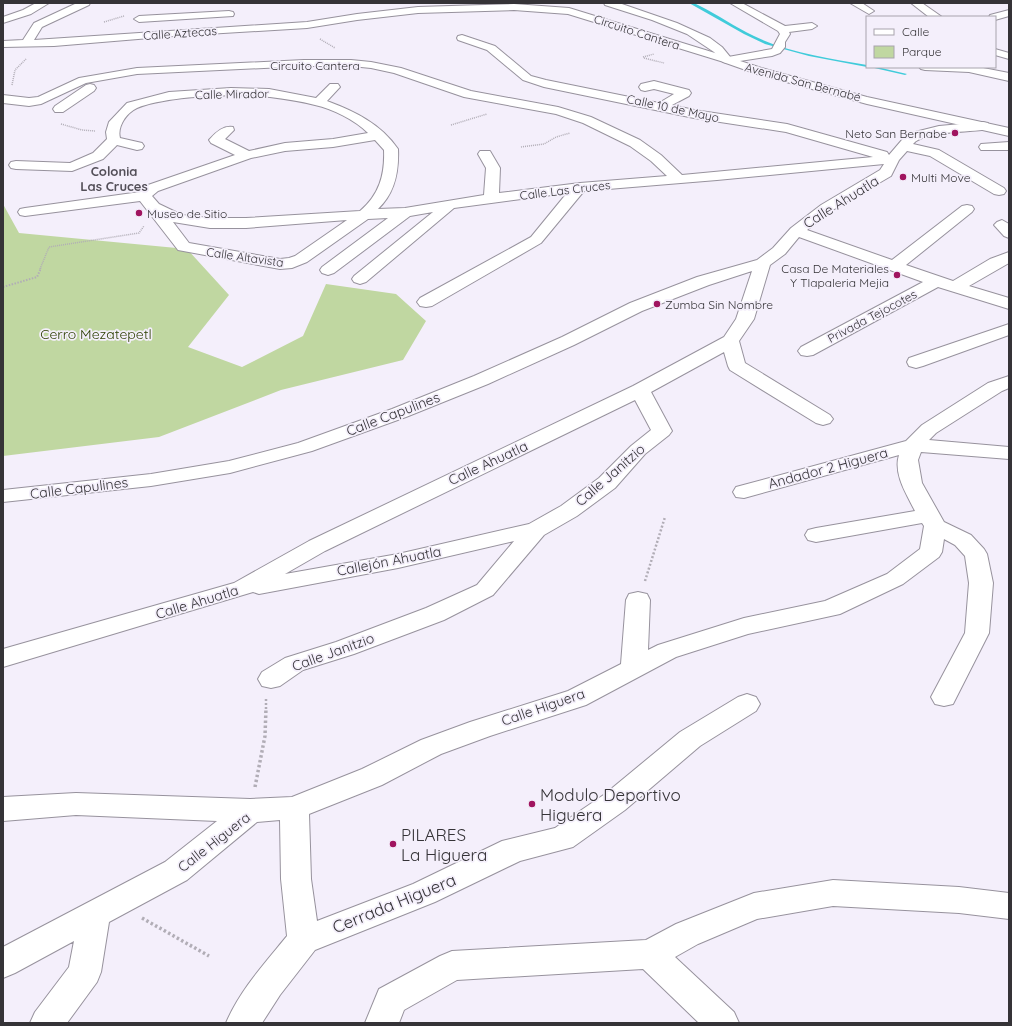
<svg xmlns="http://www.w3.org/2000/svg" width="1012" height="1026" viewBox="0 0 1012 1026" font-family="Quicksand,sans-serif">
  <rect width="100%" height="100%" fill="#f4effb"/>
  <!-- green -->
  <path fill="#c0d7a1" d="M3 204 19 233 187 249 229 295 188 347 242 367 303 336 326 284 396 294 426 321 403 360 281 390 159 437 3 456Z"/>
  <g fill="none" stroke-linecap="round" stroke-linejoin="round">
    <!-- stream -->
    <g fill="#40cbda" fill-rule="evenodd">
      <path d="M689 3H694L700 6C718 15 735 27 754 36 789 53 829 58 867 65V67L809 56 765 44 744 34Z"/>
      <path d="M870 67H877L907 74 905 75Z"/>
    </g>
    <defs>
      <g id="minor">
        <path d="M36 3H49L31 14 3 23V17L23 10Z"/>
        <path d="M77 3H90L89 5 42 27 34 40 307 22 357 14 418 7 514 4 569 8 728 57 772 49 780 34 778 31 730 3H742L785 26 812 23 817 26 812 29 789 32 790 34 785 42V47L780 53 772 56 727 63 568 14 514 10 418 13 357 20 307 28 174 36 54 46 3 47V41L23 40 34 23Z"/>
        <path d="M850 3H862L874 11 869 14Z"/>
        <path d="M911 3H922L942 17H929Z"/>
        <path d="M1009 10V16L995 20V17H989L990 15Z"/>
        <path d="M229 11 233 12 234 14 233 16 139 22 134 19 139 16Z"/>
        <path d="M462 35 495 46 531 76 546 80 659 103 674 94 654 89 645 91 641 90 639 87 641 84 654 81 689 90 691 93 689 96 672 105 694 110 787 124 887 152 889 155 907 134 939 126 983 122 988 123 989 126 988 129C969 133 925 130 913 144L939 150 1004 188 1006 191 1004 194 999 195 994 194 930 156 907 151 899 160 891 176 831 211 807 230 892 260 962 206 967 205 972 206 974 209 972 212 906 265 953 281 990 259 1009 252V263L969 286 1009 298V309L938 287 813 355 807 356 801 355 798 351 801 347 923 282 799 237 785 254 770 265 754 319 739 341 745 363 830 415 833 419 830 423 823 425 816 423 730 370 728 366 724 352 651 392 672 431 669 435 645 454 615 488 577 516 544 535 493 595 444 620 354 654 303 670 280 686 271 688 262 686 258 679 262 672 285 658 336 642 426 608 477 585 514 541 398 568 259 594 253 592 3 667V649L234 583 309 541 633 386 724 337 736 319 752 271 709 285 642 311 574 345 488 384 406 417 312 451 230 473 151 486 3 502V490L151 474 229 461 298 443 392 409 474 376 562 337 630 303 697 277 757 260 773 248 791 228 821 205 880 170 884 164 717 180 584 191 541 243 432 306 426 307 420 306 417 302 420 298 531 237 567 193 454 208 366 282 360 284 354 282 352 279 354 276 433 212 410 216 334 273 328 275 322 273 320 270 322 267 388 218 368 219 307 262 292 268 280 269 178 250 140 201 25 216 20 215 18 212 20 209 25 208 140 192 148 185 235 155 211 143 209 140C215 133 223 125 233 127L234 130 225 139 249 151 285 143 333 139 368 133C355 120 333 109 315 105 300 101 285 99 270 97 238 93 166 96 137 108 126 113 117 127 120 138L142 143 144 146 142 149 137 150 117 145 103 159 72 171 16 169 11 168 9 165 11 162 16 161 70 163 93 153 107 139 106 132 109 122 127 103 169 92 231 88 269 89 316 98 330 84H338L340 87 327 101C354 111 381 124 398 149 399 172 395 193 378 209L405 208 484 195 486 168 478 154 480 151H490L500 168 499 193 580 183 667 176 651 161 630 146 583 123 556 114 464 97 394 73 371 68 351 66H304L137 74 86 83 41 104 29 106 3 103V95L29 98 38 97 79 78 137 68 304 60H351L371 62 401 68 471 91 558 107 591 117 640 140 661 155 682 175 873 157 786 132 694 118 544 87 523 80 487 50 458 40 457 38 458 36ZM375 140 384 150C385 175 379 195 360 211L246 218H210L182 215 159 204 152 196 158 191 251 158 285 151 333 147ZM347 220 295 256 289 258 280 259 189 243 173 222 210 228H246ZM635 400 651 430 631 446 599 478 561 506 529 524 398 554 285 574 325 551Z"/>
        <path d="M995 49 1009 53V59L995 55Z"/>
        <path d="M919 67H978L1009 73V81L969 72 925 70 921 69Z"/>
        <path d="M90 84 94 85 96 88 94 91 63 112H55L53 109 55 106 86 85Z"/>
        <path d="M1009 142V150H981L979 147 981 144Z"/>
        <path d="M1002 220 1009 224V238L1004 236 994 225 997 222Z"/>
        <path d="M1009 324V335L923 366 916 368 909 366 907 362 909 358Z"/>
        <path d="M1009 376V388L1002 391 936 433 929 440 1009 447V459L921 452 918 460 922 483 944 522 971 535 984 549 987 554 993 583 989 633 953 704 944 706 935 704 931 697 965 633 969 583 965 556 955 545 944 539 942 552 939 557 903 584 840 614 748 634 676 657 586 705 490 736 441 754 382 785 309 814 311 879 317 921 413 884 502 841 555 828 605 794 680 732 738 697 747 694 756 697 760 704 756 711 700 746 625 810 573 847 520 861 435 902 315 950 280 995 262 1023H226C240 990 265 963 287 936L281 879 280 820 257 822 187 880 109 922 101 972 97 982 67 1023H30L35 1012 69 967 74 941 15 973 3 978V947L165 862 217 821 76 815 3 821V797L76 793 250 799 292 797 362 769 421 740 470 722 568 691 621 664 626 600 629 594 638 592 647 594 650 600 648 650 658 645 744 618 825 601 887 574 920 549 924 526 922 523 816 542 808 540 805 535 808 530 816 528 915 511C907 495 893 474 899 455L744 498 736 497 733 492 736 487 906 441 922 425 988 383Z"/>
        <path d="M833 880 959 887 1009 893V919L959 913 833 906 757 919 698 944 675 957 734 1012 739 1023H699L643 969 457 980 404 1010 399 1023H365L379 989 440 956 452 951 646 940 676 924 754 893Z"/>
      </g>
      <path id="major" d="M604 3H619L677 23 710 38 722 47 731 58 765 69 867 97 1009 128V136L867 104 757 74 723 62 714 52 687 34 652 20 605 5Z"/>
    </defs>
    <!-- minor casing -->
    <use href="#minor" stroke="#97929d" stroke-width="2"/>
    <!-- major casing -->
    <use href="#major" stroke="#97929d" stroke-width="2"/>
    <!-- path-far3 -->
    <g stroke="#b1adb6" stroke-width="1.5" stroke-dasharray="1 1" stroke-linecap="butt">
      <path d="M104 22 124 16"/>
      <path d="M320 39 335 48"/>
      <path d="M643 57 654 54"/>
      <path d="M644 58 664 63"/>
      <path d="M12 85 15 70 26 59"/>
      <path d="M61 124 82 130 95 131"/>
      <path d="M451 125 487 114"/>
      <path d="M521 147 544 144 556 137 570 133"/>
      <path d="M40 269 49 247 139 233 144 226"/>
    </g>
    <!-- path-far2 -->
    <path stroke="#b1adb6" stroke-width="2" stroke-dasharray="1.5 1.5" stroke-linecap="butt" d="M3 287 37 277 41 268"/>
    <!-- path-far1 -->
    <g stroke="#b1adb6" stroke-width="2.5" stroke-dasharray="2 2" stroke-linecap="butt">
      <path d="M645 581 665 517"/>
      <path d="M266 709V699"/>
    </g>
    <!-- path -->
    <g stroke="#b1adb6" stroke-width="3.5" stroke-dasharray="2.5 2.5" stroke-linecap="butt">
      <path d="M255 787 265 736 266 708"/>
      <path d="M142 918 209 956"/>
    </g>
    <!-- minor -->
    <use href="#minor" fill="#fff" fill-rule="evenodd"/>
    <!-- major -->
    <use href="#major" fill="#fff" fill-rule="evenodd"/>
  </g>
  <!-- markers -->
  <g fill="#a0145f" stroke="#f4effb" stroke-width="1.5">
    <circle cx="955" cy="133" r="4"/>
    <circle cx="903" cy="177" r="4"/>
    <circle cx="139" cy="213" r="4"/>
    <circle cx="897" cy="275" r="4"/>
    <circle cx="657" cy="304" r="4"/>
    <circle cx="532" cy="804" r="4"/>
    <circle cx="393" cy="844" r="4"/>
  </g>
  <g text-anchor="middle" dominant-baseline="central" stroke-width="3.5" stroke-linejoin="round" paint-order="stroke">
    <!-- far-street labels -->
    <g font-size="12" fill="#353337" stroke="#f4effb">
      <text transform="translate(637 32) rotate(18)">Circuito Cantera</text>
      <text transform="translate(180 33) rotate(-4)">Calle Aztecas</text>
      <text x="315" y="65">Circuito Cantera</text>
      <text transform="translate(803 82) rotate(15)">Avenida San Bernabé</text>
      <text transform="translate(232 94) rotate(-1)">Calle Mirador</text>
      <text transform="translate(673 108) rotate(12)">Calle 10 de Mayo</text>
      <text transform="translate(565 190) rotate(-7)">Calle Las Cruces</text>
      <text transform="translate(245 257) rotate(8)">Calle Altavista</text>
      <text transform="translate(872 316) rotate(-28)">Privada Tejocotes</text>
    </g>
    <!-- far-poi labels -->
    <g font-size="12" fill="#353337" stroke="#f4effb" text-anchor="start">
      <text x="947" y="133" text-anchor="end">Neto San Bernabe</text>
      <text x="911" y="177">Multi Move</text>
      <text x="147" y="213">Museo de Sitio</text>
      <text x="889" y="268" text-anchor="end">Casa De Materiales<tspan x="889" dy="14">Y Tlapaleria Mejia</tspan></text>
      <text x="665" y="304">Zumba Sin Nombre</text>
    </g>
    <!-- far-neighbourhood labels -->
    <g font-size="13" font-weight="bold" fill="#534f58" stroke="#f4effb">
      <text x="114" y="171">Colonia<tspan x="114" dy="15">Las Cruces</tspan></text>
    </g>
    <!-- street labels -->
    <g font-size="14" fill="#353337" stroke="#f4effb">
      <text transform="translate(841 202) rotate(-32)">Calle Ahuatla</text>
      <text transform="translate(393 414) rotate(-21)">Calle Capulines</text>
      <text transform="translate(488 463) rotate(-25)">Calle Ahuatla</text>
      <text transform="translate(828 468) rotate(-15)">Andador 2 Higuera</text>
      <text transform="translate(610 475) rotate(-41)">Calle Janitzio</text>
      <text transform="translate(79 488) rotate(-7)">Calle Capulines</text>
      <text transform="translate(389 561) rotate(-11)">Callejón Ahuatla</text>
      <text transform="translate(197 602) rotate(-17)">Calle Ahuatla</text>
      <text transform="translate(333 652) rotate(-20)">Calle Janitzio</text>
      <text transform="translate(543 707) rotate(-19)">Calle Higuera</text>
      <text transform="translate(214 842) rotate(-38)">Calle Higuera</text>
    </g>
    <!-- park labels -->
    <g font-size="14" fill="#2c3f00" stroke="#f4effb">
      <text x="96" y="334">Cerro Mezatepetl</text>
    </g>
    <!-- near-poi labels -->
    <g font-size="17" fill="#353337" stroke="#f4effb" text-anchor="start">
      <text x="540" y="794">Modulo Deportivo<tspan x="540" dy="20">Higuera</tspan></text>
      <text x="401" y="834">PILARES<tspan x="401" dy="20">La Higuera</tspan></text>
    </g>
    <!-- near-street labels -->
    <g font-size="17" fill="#353337" stroke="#f4effb">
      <text transform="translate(394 903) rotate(-22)">Cerrada Higuera</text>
    </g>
  </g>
  <!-- border -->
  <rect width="1012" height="1026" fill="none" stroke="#353337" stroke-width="8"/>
  <!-- legend -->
  <rect x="866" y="16" width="130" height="52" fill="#f4effb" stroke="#a8a4ad"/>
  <rect x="874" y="29" width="20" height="6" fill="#ffffff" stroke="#a8a4ad"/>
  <text x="902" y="36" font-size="12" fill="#353337">Calle</text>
  <rect x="874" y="46" width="20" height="12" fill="#c0d7a1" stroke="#a8a4ad"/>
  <text x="902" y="56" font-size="12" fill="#353337">Parque</text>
</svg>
